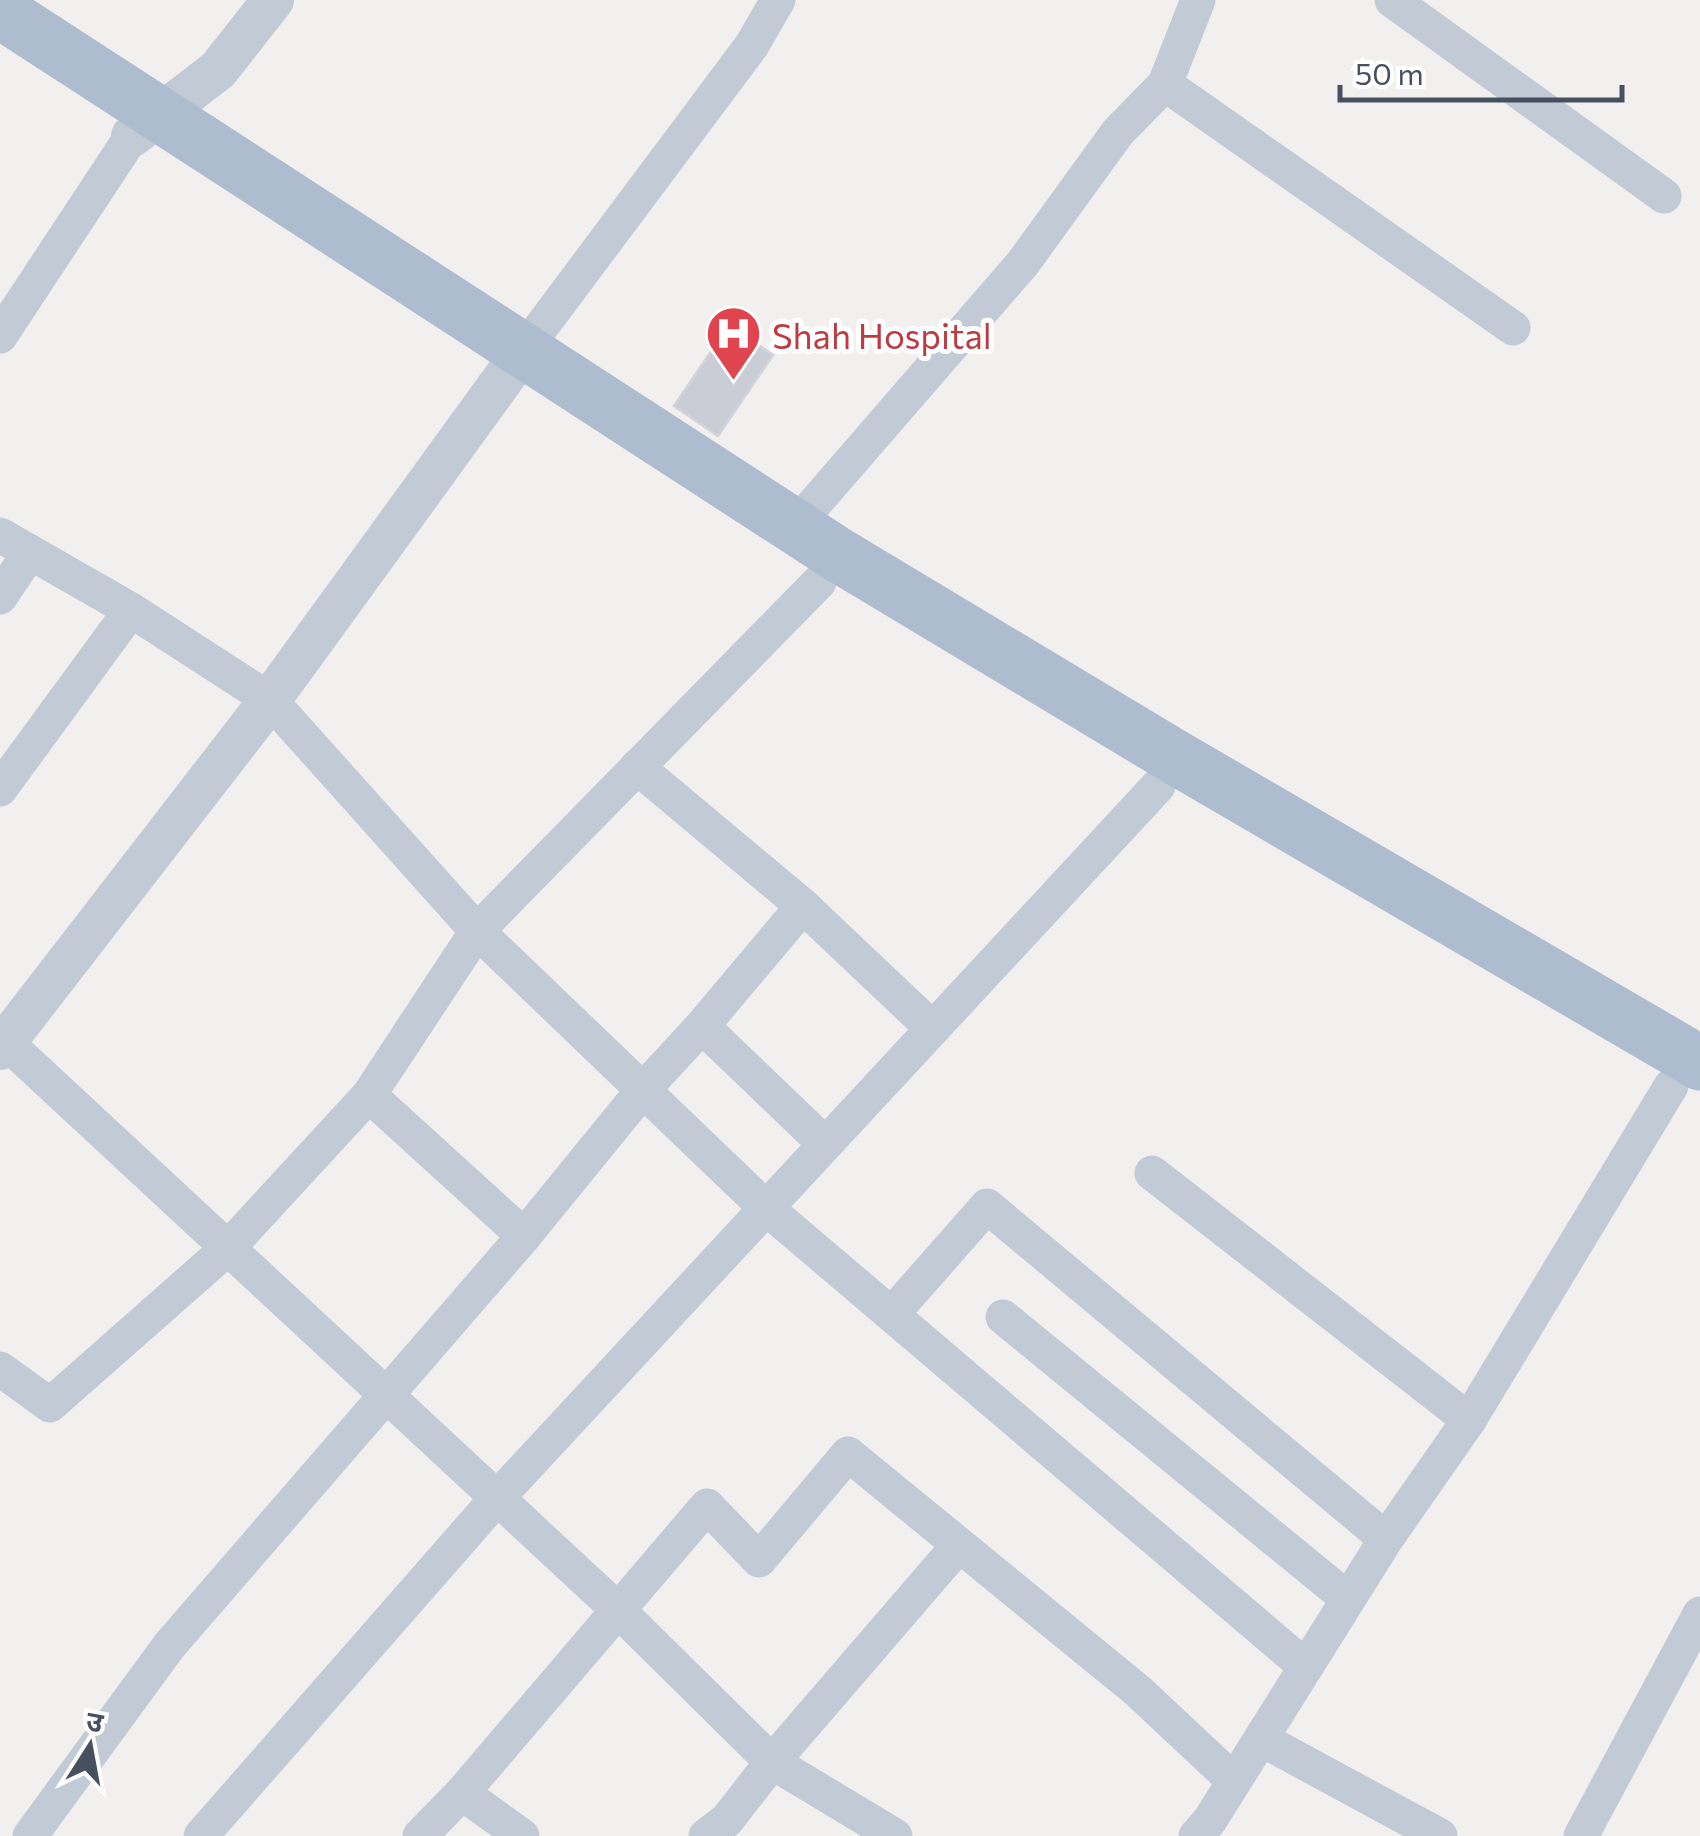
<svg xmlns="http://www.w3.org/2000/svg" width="1700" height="1836" viewBox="0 0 1700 1836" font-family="Commissioner,'Noto Sans Devanagari',sans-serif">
  <rect width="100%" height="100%" fill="#f2efef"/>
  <!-- building -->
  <path fill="#cacdd5" stroke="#d2d4db" stroke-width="2.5" d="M729 325 773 355 718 436 674 406Z"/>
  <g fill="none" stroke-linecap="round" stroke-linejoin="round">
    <!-- minor -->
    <g stroke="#c1cad5" stroke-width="35">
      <path d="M1392 0 1664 196"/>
      <path d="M1165 84 1513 328"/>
      <path d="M0 336 132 136"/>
      <path d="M524 350 752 45 778 0"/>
      <path d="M795 526 1023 263 1118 132 1165 84 1198 0"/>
      <path d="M0 535 131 610 270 700 477 931 765 1207 1306 1667"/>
      <path d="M0 597 30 552"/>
      <path d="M637 767 803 906 932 1028"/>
      <path d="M0 789 131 610"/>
      <path d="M702 1026 803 906"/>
      <path d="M7 1043 618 1610 772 1762 959 1545"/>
      <path d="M369 1095 524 1236 643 1090 702 1026 824 1143"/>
      <path d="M1152 1173 1469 1420"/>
      <path d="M892 1314 987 1206 1386 1539"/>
      <path d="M1003 1317 1348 1599"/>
      <path d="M0 1369 50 1405 228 1248 369 1095 477 931 819 582"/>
      <path d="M1261 1739 1440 1836"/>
      <path d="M462 1793 707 1506 759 1560 848 1454 1138 1691 1234 1781"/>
      <path d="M30 1836 169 1646 524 1236"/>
      <path d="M201 1836 498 1497 1158 786"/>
      <path d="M420 1836 462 1793 522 1836"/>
      <path d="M706 1836 727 1820 772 1762 895 1836"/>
      <path d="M1196 1836 1210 1820 1386 1539 1469 1420 1671 1086"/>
      <path d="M1581 1836 1700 1614"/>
    </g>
    <!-- tertiary -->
    <g stroke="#c1cad5" stroke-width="42">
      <path d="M132 136 218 70 273 0"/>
      <path d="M0 1049 270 700 524 350"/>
    </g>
    <!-- primary -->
    <path stroke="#adbccf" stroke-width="55" d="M0 11 837 554 1175 757 1700 1063"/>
  </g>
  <!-- icons -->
  <defs>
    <symbol id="hospital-pin" viewBox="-11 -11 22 30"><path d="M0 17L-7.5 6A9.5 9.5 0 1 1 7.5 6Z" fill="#e0444e" stroke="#fff"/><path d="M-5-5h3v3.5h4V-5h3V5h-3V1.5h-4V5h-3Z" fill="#fff"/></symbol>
  </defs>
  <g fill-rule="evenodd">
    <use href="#hospital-pin" x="702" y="302" width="63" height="86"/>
  </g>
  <g text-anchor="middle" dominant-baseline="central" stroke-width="10" stroke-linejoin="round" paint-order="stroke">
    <!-- health labels -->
    <g font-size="35" fill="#be3a42" stroke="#fff" text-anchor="start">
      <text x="772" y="334">Shah Hospital</text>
    </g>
  </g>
  <!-- north arrow -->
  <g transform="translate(90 1746) rotate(11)" stroke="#ffffff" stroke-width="8" paint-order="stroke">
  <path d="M0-8L18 38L0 25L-18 38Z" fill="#46505e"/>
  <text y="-15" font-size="28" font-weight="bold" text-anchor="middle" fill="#46505e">उ</text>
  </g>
  <!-- scale -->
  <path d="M1340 85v15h282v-15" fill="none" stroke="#46505e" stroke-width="5"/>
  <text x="1355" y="85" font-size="30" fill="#46505e" stroke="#ffffff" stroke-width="8" paint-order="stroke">50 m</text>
</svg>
